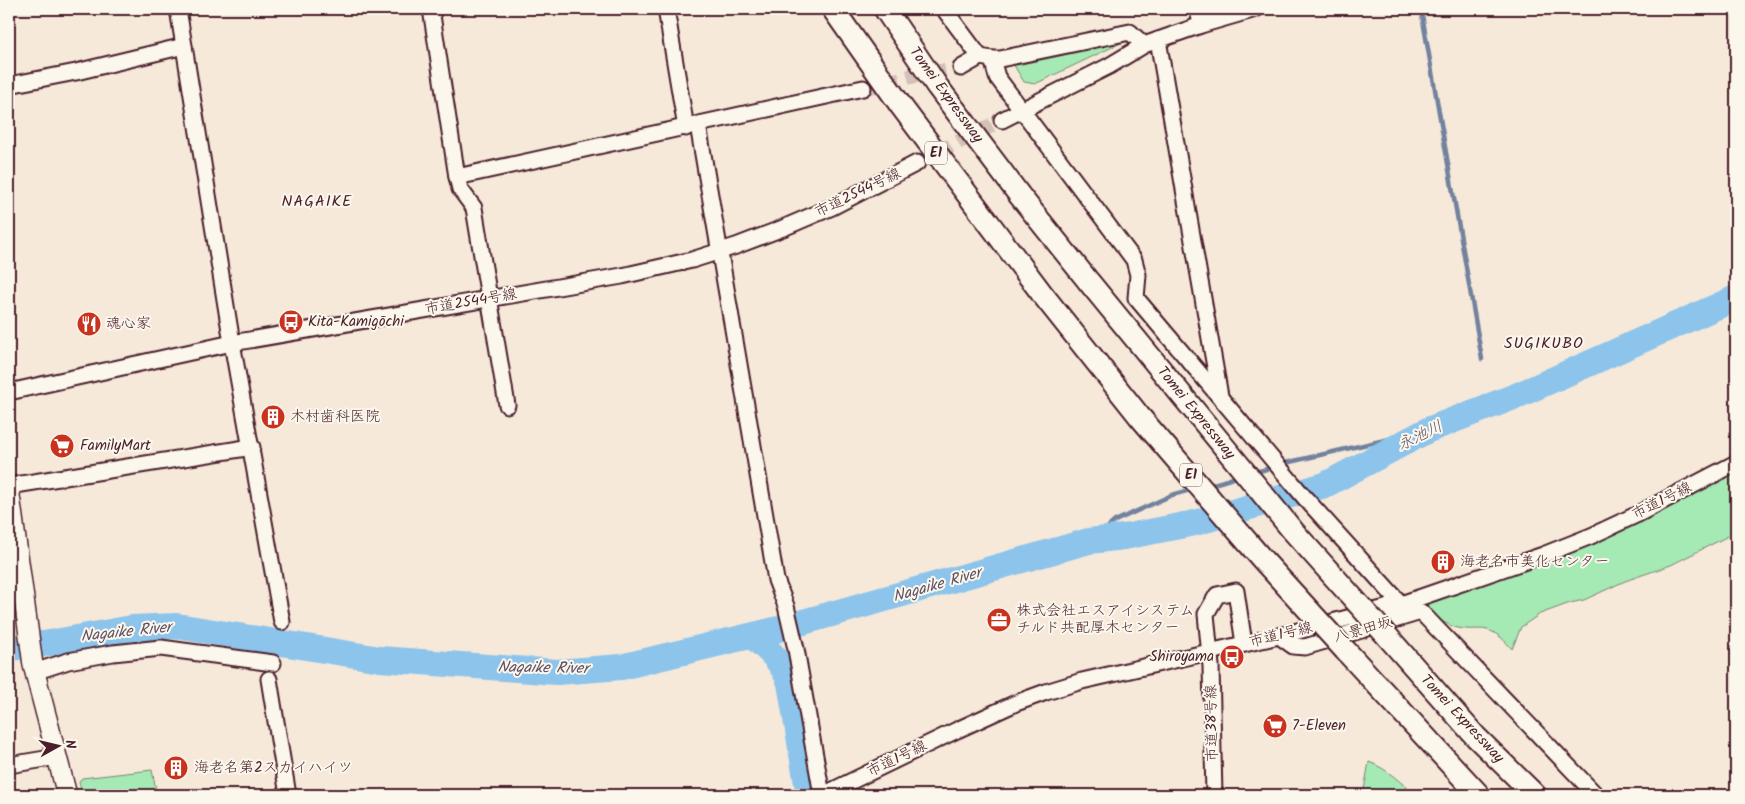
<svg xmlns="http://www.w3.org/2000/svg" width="1745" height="804" viewBox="0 0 1745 804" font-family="Kalam,'Klee One',sans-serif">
  <rect width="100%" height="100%" fill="#f6e9da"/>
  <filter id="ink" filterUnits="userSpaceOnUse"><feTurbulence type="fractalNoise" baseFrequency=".02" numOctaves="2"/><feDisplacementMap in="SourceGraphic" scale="10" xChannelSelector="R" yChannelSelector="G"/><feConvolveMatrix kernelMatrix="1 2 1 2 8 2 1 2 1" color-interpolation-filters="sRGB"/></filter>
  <g filter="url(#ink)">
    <!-- green -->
    <g fill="#a5e9b4" stroke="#788470">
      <path d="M1123 42 1035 84 1024 82 1012 62Z"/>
      <path d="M1736 464V532L1671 565 1625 581 1584 600 1570 603 1540 614 1521 627 1512 649C1505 641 1499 634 1488 630 1481 628 1472 630 1465 629 1449 628 1436 618 1426 607L1432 598Z"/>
      <path d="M1369 762C1388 769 1400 782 1415 795H1363Z"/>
      <path d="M152 770 157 795H82L79 782 82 778Z"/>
    </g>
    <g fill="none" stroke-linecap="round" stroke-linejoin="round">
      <!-- stream -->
      <g stroke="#72829e" stroke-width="4.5">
        <path d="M1421 9 1482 359"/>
        <path d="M1281 464 1428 430"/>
        <path d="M1252 473 1274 467"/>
        <path d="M1207 486 1240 476"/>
        <path d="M1094 540 1115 521 1172 495 1194 489"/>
      </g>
      <!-- river -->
      <g stroke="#8cc4eb" stroke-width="26">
        <path d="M752 636C769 650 783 663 790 683L809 795"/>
        <path d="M9 648 44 644 132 628 177 626 380 659 557 672 621 667 775 630 1089 541 1124 537 1195 523 1325 485 1428 430 1516 396 1736 298"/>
      </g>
      <!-- minor-tunnel -->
      <g stroke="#d4c1b7" stroke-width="15" stroke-dasharray="15 8" stroke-linecap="butt">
        <path d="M863 88 908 77 961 68"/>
        <path d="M917 163 1002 120"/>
      </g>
      <defs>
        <g id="minor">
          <path d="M178 9 232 343 282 622"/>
          <path d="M431 9 457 177 460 189 474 208 507 405"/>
          <path d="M666 9 686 128"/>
          <path d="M944 9 980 57"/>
          <path d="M1198 9 1201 25"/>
          <path d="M1158 40 1220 396"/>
          <path d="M992 59 997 77 1134 260 1138 275 1136 298 1305 498 1401 604"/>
          <path d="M961 68 980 57 992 59H1000L1130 32 1144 45"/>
          <path d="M9 85 76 72 184 46"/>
          <path d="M1002 120 1109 66 1144 45 1201 25 1256 9"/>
          <path d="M698 125 776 580 786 606 796 649 822 795"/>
          <path d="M457 177 863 88"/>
          <path d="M9 392 232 343 622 276 692 260 736 246 783 228 832 207 917 163"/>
          <path d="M9 486 252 447"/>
          <path d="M1279 636 1293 646 1305 647 1421 612 1596 795"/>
          <path d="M34 672 68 661 113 653 161 648 273 663"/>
          <path d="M269 679 288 795"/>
          <path d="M9 765 57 757"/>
          <path d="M823 795 957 730 1016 703 1046 692 1082 681 1279 636 1401 604 1543 555 1591 536 1636 515 1736 463"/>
          <path d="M1214 795 1211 666 1206 614 1217 595 1236 591 1244 644"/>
        </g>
        <path id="major" d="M9 488 33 665 67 795"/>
        <g id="highway">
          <path d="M833 9 901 106 1043 295"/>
          <path d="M885 9 937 86 1020 196 1089 282"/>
          <path d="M1387 636 1476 737 1535 795"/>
          <path d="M1345 650 1479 795"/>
        </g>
      </defs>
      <!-- minor casing -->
      <use href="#minor" stroke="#4a1f2b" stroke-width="19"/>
      <!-- major casing -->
      <use href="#major" stroke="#4a1f2b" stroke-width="22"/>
      <!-- highway casing -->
      <use href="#highway" stroke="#4a1f2b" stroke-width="25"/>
      <!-- minor -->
      <use href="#minor" stroke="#fbf7ec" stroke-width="15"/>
      <!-- major -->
      <use href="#major" stroke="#fbf7ec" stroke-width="19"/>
      <!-- highway -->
      <use href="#highway" stroke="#fbf7ec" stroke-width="21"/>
      <defs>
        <g id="highway-bridge">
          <path d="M1089 282 1293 531 1387 636"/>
          <path d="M1043 295 1140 417 1262 559 1345 650"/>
        </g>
      </defs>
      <!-- highway-bridge casing -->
      <use href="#highway-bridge" stroke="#4a1f2b" stroke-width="25" stroke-linecap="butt"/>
      <!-- highway-bridge -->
      <use href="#highway-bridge" stroke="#fbf7ec" stroke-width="21"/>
    </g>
  </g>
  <!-- icons -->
  <defs>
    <symbol id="bus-disc" viewBox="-11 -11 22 22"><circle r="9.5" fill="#c8321e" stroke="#fbf7ec"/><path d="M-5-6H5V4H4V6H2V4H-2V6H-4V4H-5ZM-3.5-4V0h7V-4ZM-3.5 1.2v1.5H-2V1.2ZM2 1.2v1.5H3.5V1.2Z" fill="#fff"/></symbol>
    <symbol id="restaurant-disc" viewBox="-11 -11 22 22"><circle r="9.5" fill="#c8321e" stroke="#fbf7ec"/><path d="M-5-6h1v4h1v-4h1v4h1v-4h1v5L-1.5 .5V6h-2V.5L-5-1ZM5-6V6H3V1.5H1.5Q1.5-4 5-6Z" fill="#fff"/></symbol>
    <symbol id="building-disc" viewBox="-11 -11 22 22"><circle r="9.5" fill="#c8321e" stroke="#fbf7ec"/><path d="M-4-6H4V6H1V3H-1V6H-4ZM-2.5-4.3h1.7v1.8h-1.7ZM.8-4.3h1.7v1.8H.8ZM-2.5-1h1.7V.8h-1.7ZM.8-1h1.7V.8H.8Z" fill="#fff"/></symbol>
    <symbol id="supermarket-disc" viewBox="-11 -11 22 22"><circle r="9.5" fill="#c8321e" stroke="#fbf7ec"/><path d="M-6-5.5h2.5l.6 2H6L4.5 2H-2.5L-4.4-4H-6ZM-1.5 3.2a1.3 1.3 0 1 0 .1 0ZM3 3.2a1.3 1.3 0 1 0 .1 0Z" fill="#fff"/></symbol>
    <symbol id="office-disc" viewBox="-11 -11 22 22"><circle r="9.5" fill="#c8321e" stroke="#fbf7ec"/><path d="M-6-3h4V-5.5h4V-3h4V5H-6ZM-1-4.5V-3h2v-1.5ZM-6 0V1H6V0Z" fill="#fff"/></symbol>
  </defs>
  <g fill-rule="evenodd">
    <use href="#bus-disc" x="277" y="308" width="28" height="28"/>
    <use href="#restaurant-disc" x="75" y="310" width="28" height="28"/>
    <use href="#building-disc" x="259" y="403" width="28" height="28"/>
    <use href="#supermarket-disc" x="48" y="432" width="28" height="28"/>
    <use href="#building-disc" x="1429" y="548" width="28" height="28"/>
    <use href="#office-disc" x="985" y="606" width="28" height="28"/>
    <use href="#bus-disc" x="1218" y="643" width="28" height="28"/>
    <use href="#supermarket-disc" x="1261" y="712" width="28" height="28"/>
    <use href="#building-disc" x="162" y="754" width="28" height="28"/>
  </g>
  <g text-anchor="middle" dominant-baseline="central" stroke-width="4" stroke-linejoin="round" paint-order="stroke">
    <!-- shield labels -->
    <g fill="#fbf7ec" stroke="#7f6065" stroke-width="1">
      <rect x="925" y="141.5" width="22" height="23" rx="4"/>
      <rect x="1180" y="463.5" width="22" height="23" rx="4"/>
    </g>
    <g font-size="14" font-weight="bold" fill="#4a1f2b">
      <text x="936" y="153">E1</text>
      <text x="1191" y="475">E1</text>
    </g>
    <!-- street labels -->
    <g font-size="15" fill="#4a1f2b" stroke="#fbf7ec">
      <text transform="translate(946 95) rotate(54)">Tomei Expressway</text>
      <text transform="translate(858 193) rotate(-26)">市道2544号線</text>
      <text transform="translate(471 302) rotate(-10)">市道2544号線</text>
      <text transform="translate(1196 413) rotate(51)">Tomei Expressway</text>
      <text transform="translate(1662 501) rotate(-27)">市道1号線</text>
      <text transform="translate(1363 630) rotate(-16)">八景田坂</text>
      <text transform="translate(1281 635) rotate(-14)">市道1号線</text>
      <text transform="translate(1462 719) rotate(47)">Tomei Expressway</text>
      <text transform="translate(1212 723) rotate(-91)">市道38号線</text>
      <text transform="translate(897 759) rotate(-26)">市道1号線</text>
    </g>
    <!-- poi labels -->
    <g font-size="15" fill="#4a1f2b" stroke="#fbf7ec" text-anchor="start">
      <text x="308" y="322">Kita-Kamigōchi</text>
      <text x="106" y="324">魂心家</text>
      <text x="290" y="417">木村歯科医院</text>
      <text x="80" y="446">FamilyMart</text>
      <text x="1460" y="562">海老名市美化センター</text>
      <text x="1016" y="611">株式会社エスアイシステム<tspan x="1016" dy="17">チルド共配厚木センター</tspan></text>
      <text x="1214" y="657" text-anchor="end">Shiroyama</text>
      <text x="1292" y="726">7-Eleven</text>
      <text x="194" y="768">海老名第2スカイハイツ</text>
    </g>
    <!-- neighbourhood labels -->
    <g font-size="16" letter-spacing="1" fill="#4a1f2b" stroke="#fbf7ec">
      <text x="317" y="201">NAGAIKE</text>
      <text x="1544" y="343">SUGIKUBO</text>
    </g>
    <!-- water labels -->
    <g font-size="16" font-style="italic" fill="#5e5165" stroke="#fbf7ec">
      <text transform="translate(1420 436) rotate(-26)">永池川</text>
      <text transform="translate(937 585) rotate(-16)">Nagaike River</text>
      <text transform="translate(126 632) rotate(-6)">Nagaike River</text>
      <text transform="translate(543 668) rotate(1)">Nagaike River</text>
    </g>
  </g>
  <!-- margin -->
  <rect width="1745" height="804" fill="none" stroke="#fbf7ec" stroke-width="30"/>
  <rect x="15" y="15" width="1715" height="774" fill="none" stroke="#4a1f2b" stroke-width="2" filter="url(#ink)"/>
  <!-- north arrow -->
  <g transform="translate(58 746) rotate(82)" stroke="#fbf7ec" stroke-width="4" paint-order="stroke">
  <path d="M0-4L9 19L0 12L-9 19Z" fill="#4a1f2b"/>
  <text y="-8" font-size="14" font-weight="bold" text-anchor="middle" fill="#4a1f2b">N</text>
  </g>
</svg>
